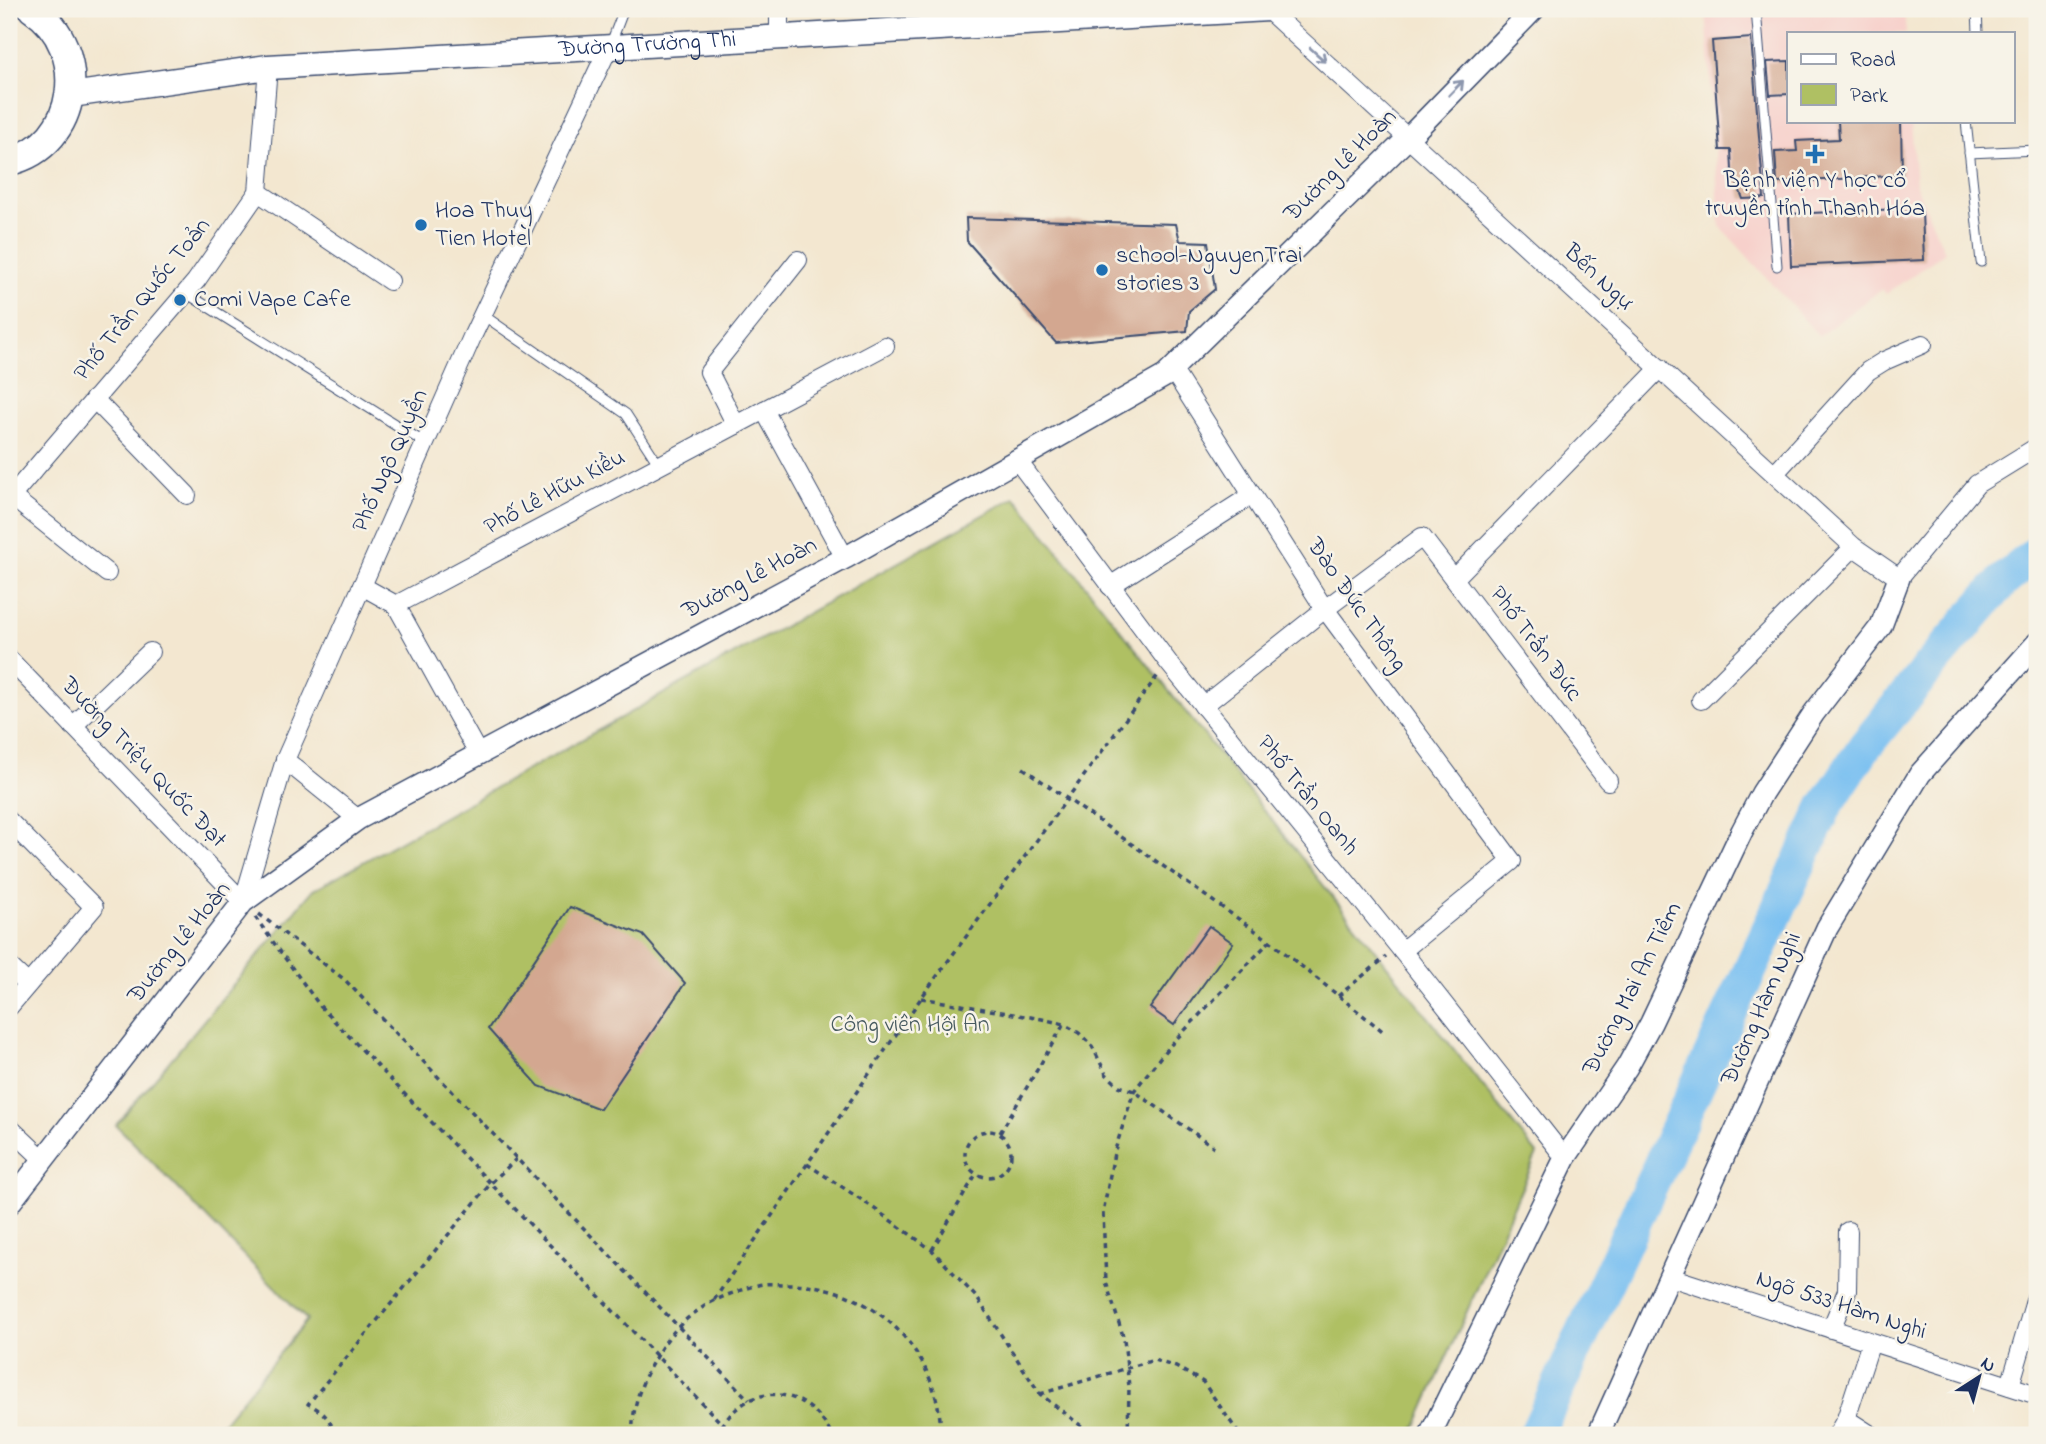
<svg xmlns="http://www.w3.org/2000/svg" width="2046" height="1444" viewBox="0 0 2046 1444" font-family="'Indie Flower',sans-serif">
  <rect width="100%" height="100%" fill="#f7f3e8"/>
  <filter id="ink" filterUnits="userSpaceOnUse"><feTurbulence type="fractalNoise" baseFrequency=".0143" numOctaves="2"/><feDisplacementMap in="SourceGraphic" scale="14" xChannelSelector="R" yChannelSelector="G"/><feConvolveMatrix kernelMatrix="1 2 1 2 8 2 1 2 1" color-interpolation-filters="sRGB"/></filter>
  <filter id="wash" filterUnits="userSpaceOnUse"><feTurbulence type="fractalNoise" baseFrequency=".00686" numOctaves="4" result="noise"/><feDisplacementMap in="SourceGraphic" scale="28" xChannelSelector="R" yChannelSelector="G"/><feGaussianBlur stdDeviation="1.57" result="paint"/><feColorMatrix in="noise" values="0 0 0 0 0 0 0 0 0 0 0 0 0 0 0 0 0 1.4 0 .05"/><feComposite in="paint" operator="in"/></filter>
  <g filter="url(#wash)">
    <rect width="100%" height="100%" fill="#f3e7d0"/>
    <!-- built -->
    <path fill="#f7d0cb" d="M1706 9H1904L1906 33H1789V121H1911L1916 186 1945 252 1886 294 1882 289 1819 336 1720 226Z"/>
    <!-- green -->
    <path fill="#afc063" stroke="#657860" stroke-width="2" d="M1015 497 1537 1154 1412 1435H213L307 1320 116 1125 313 890Z"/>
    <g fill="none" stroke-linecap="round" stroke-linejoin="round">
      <!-- river -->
      <path stroke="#79c0f1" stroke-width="35" d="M1536 1435 1825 807 1865 746 1929 667 2002 582 2037 553"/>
    </g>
    <g id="blocks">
      <!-- building -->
      <g fill="#d3a790">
        <path d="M1751 38 1764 198 1743 199 1732 170 1731 150H1720L1712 41Z"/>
        <path d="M1789 61V94L1770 95 1767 62Z"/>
        <path d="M1838 121H1901L1902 175 1777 183 1775 152 1797 151 1796 141 1839 139Z"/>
        <path d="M1899 209V212H1922L1924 260 1791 266 1789 214Z"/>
        <path d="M966 218 1176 224 1180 241 1208 242 1215 289 1189 311 1187 331 1056 343 967 241Z"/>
        <path d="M570 907 643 935 685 983 600 1109 539 1086 488 1029Z"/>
        <path d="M1209 926 1233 943 1174 1025 1150 1008Z"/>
      </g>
    </g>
  </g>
  <g filter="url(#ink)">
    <use href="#blocks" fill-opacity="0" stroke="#3b4b6f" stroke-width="2"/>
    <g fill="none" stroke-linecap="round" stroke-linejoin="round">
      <defs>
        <g id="service">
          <path d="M1756 9 1777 266"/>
          <path d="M1977 9 1978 33"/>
          <path d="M611 43 624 9"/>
          <path d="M1966 121 1981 262"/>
          <path d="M1969 153 2037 150"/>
          <path d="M186 293 425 443"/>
          <path d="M483 315 626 414 659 465"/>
        </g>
        <g id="minor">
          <path d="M779 9V36"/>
          <path d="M1267 9 1854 547 1899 578 1977 484 2037 447"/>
          <path d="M258 192 390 281"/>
          <path d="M1172 369 1322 605 1512 861 1402 951"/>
          <path d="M94 399 187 495"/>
          <path d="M764 410 845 558"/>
          <path d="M736 425 709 372 798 260"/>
          <path d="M1017 460 1168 662 1399 947 1565 1158"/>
          <path d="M1775 473 1868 371 1884 361 1923 344"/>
          <path d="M11 496 107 573"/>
          <path d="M9 499 196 281 258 192 268 67"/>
          <path d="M1454 579 1660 368"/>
          <path d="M362 586 396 605 479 755"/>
          <path d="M1110 586 1252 495"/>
          <path d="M396 605 885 346"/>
          <path d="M9 659 243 902 285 760 472 337 608 49"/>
          <path d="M1701 700 1854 547"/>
          <path d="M1203 706 1325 609 1422 537 1608 781"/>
          <path d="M73 726 150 652"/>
          <path d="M285 760 358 819"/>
          <path d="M9 821 94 907 9 1007"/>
          <path d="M9 966 28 984"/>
          <path d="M9 1127 44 1160"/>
          <path d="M1670 1277 2037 1395"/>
          <path d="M1831 1329 1847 1291 1848 1231"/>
          <path d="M2010 1386 2037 1294"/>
          <path d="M1846 1419 1871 1435"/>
          <path d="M1837 1435 1846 1419 1871 1342"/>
        </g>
        <g id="tertiary">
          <path d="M9 1204 243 902 358 819 845 558 1165 376 1409 137 1534 9"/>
          <path d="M1430 1435 1565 1158 1627 1067 1651 1023 1742 831 1762 793 1814 713 1881 626 1899 578"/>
          <path d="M1598 1435 1827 928 1920 774 2037 643"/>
        </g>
        <g id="secondary">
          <path id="s1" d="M71 95 268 67 1268 9"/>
        </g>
        <path id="trunk" d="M9 161C80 145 91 48 33 9"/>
      </defs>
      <!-- service casing -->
      <use href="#service" stroke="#3b4b6f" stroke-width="11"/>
      <!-- minor casing -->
      <use href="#minor" stroke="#3b4b6f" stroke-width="20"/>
      <!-- tertiary casing -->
      <use href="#tertiary" stroke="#3b4b6f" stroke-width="24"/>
      <!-- secondary casing -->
      <use href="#secondary" stroke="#3b4b6f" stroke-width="27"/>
      <!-- trunk casing -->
      <use href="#trunk" stroke="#3b4b6f" stroke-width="31"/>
      <!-- path -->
      <g stroke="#3b4b6f" stroke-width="3.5" stroke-dasharray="5 5" stroke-linecap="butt">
        <path d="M1023 768 1270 941 1385 1033"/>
        <path d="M259 914 345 980 749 1400"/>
        <path d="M255 917 320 1006 722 1424"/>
        <path d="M1338 996 1386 957"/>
        <path d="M921 998 1042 1019 1064 1024 1079 1033 1092 1046 1106 1074 1119 1086 1134 1091 1214 1147"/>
        <circle cx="988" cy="1154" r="23"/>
        <path d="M1000 1133 1064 1024"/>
        <path d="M807 1164 862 1200 932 1250 977 1298 1040 1394 1084 1428 1101 1435"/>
        <path d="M932 1250 976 1174"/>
        <path d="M714 1300 921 998 1158 675"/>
        <path d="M1040 1394 1154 1360 1176 1367 1203 1382 1240 1435"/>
        <path d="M334 1435C332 1419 322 1411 308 1404L491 1183 516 1159"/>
        <path d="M633 1435C631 1410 641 1382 654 1360 671 1328 698 1305 733 1293 741 1290 749 1287 758 1285 766 1283 776 1284 784 1284 870 1282 940 1349 941 1435"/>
        <path d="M717 1435C744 1380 804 1382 832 1435"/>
        <path d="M1128 1435 1129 1387 1124 1339 1106 1282 1103 1213 1114 1153 1134 1091 1165 1051 1270 941"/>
      </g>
      <!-- service -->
      <use href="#service" stroke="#fff" stroke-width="9"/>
      <!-- minor -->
      <use href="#minor" stroke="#fff" stroke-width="18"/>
      <!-- tertiary -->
      <use href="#tertiary" stroke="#fff" stroke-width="21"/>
      <!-- secondary -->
      <use href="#secondary" stroke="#fff" stroke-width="24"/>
      <!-- trunk -->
      <use href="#trunk" stroke="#fff" stroke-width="28"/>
    </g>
    <!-- one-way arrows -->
    <defs><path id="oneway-shaft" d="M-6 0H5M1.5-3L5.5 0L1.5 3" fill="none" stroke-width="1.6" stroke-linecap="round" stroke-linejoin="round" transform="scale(1.75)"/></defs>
    <g stroke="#8d97ae">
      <use href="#oneway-shaft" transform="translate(1318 55) rotate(42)"/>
      <use href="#oneway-shaft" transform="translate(1456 88) rotate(-46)"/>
    </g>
  </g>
  <!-- markers -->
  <g fill="#1f6fb2" stroke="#f7f3e8" stroke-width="2.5">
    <path d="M1811.5 143.5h7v7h7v7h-7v7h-7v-7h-7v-7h7z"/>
    <circle cx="421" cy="225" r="7"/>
    <circle cx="1102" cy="270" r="7"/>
    <circle cx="180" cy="300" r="7"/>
  </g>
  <g text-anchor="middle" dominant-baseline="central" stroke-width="5" stroke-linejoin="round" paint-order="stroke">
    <!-- street labels -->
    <g font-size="24" fill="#1b2f5e" stroke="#f7f3e8">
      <text stroke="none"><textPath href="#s1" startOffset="579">Đường Trường Thi</textPath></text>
      <text transform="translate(1341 166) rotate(-45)">Đường Lê Hoàn</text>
      <text transform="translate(1598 278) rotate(43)">Bến Ngự</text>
      <text transform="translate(143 300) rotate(-51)">Phố Trần Quốc Toản</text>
      <text transform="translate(391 461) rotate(-66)">Phố Ngô Quyền</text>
      <text transform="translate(555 493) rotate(-28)">Phố Lê Hữu Kiều</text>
      <text transform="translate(750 579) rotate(-28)">Đường Lê Hoàn</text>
      <text transform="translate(1356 605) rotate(55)">Đào Đức Thông</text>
      <text transform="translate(1535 644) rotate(53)">Phố Trần Đức</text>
      <text transform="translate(143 763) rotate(46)">Đường Triệu Quốc Đạt</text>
      <text transform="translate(1307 796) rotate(51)">Phố Trần Oanh</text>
      <text transform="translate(180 943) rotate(-51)">Đường Lê Hoàn</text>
      <text transform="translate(1633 989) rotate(-63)">Đường Mai An Tiêm</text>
      <text transform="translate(1762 1009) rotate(-66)">Đường Hàm Nghi</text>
      <text transform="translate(1841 1306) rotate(18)">Ngõ 533 Hàm Nghi</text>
    </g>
    <!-- poi labels -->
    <g font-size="24" fill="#1b2f5e" stroke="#f7f3e8" text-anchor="start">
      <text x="1815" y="181" text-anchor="middle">Bệnh viện Y học cổ<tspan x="1815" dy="28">truyền tỉnh Thanh Hóa</tspan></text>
      <text x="435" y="211">Hoa Thuy<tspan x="435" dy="28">Tien Hotel</tspan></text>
      <text x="1116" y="256">school-NguyenTrai<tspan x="1116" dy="28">stories 3</tspan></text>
      <text x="194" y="300">Comi Vape Cafe</text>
    </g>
    <!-- park labels -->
    <g font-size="24" fill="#475a60" stroke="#f7f3e8">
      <text x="910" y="1025">Công viên Hội An</text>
    </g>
  </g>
  <!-- margin -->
  <rect width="2046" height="1444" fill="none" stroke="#f7f3e8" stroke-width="35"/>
  <!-- legend -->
  <rect x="1787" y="32" width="228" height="91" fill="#f7f3e8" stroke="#9fa5b1" stroke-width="2"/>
  <rect x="1801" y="54" width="35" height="10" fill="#ffffff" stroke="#9fa5b1" stroke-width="2"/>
  <text x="1850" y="66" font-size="21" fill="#1b2f5e">Road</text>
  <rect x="1801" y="84" width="35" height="21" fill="#afc063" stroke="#9fa5b1" stroke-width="2"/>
  <text x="1850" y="102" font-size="21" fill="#1b2f5e">Park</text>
  <!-- north arrow -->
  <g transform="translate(1979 1377) rotate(36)" stroke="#f7f3e8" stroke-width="5" paint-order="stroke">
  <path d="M0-5L12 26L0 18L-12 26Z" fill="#1b2f5e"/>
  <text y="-10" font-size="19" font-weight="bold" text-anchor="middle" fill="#1b2f5e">N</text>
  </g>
</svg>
